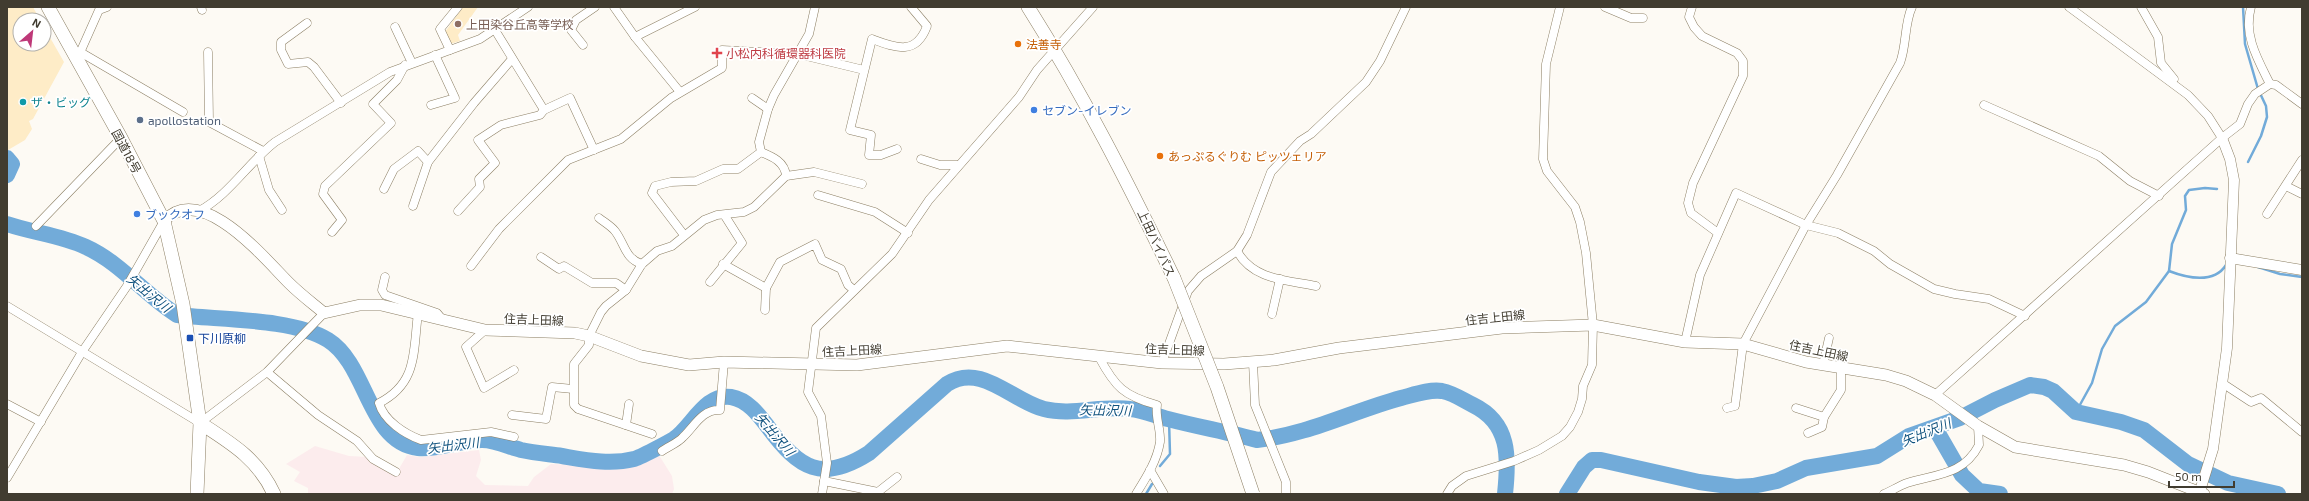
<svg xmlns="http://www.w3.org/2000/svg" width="2309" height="501" viewBox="0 0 2309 501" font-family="'Exo 2','Noto Sans JP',sans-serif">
  <rect width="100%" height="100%" fill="#fdfaf4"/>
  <!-- built -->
  <g fill="#feecc7">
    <path d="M7 7H33L40 20H20V44H44V27L64 62 33 119 29 121 32 129 25 140 8 150Z"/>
    <path d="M463 7H478L458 35 460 41 450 44 445 32Z"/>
  </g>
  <!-- industrial -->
  <path fill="#fceced" d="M315 446 349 456 368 457 396 474 407 455 420 457 479 450 481 460 476 476 485 485 528 486 534 477 551 464 617 466 637 463 657 452 672 476 674 489 672 494H308V488L294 481 300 472 286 464Z"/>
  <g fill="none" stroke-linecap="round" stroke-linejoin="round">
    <!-- stream -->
    <g stroke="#72abd9" stroke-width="2.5">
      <path d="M2243 7 2245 44 2258 89 2266 106 2267 117 2261 136 2248 162"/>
      <path d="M2258 267 2280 274 2302 277"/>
      <path d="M2169 271C2187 278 2214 284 2226 265"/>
      <path d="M2076 412 2092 383 2102 349 2115 326 2146 302 2169 271 2172 244 2186 210 2185 196 2189 190 2205 188 2217 189"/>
      <path d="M1160 466 1170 454 1169 420"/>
      <path d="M1146 494 1152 484"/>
    </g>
    <!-- river -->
    <g stroke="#72abd9" stroke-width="16">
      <path d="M7 158 12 164 7 175"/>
      <path d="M7 224C33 233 61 235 86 247 121 263 145 295 177 315 219 320 293 318 328 340 368 365 368 442 418 448 437 450 462 440 482 440 496 440 509 447 521 450 535 453 548 454 562 456 586 460 610 465 634 459 639 458 669 442 674 439 692 427 705 393 731 397 748 400 759 415 768 427 799 469 822 483 869 453L947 384C981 362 1012 401 1044 409 1072 416 1102 405 1130 409 1143 410 1156 416 1168 419 1198 427 1228 432 1257 440 1307 435 1353 411 1401 398 1413 395 1429 389 1442 391 1453 393 1463 400 1473 405 1510 423 1509 457 1505 494"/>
      <path d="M1935 428 1962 475 1979 491 2000 494"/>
      <path d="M1567 494 1584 467 1592 460H1601L1699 482 1736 487 1753 486 1777 481 1806 468 1877 456 1909 436 1960 418 1995 400 2030 385 2044 387 2053 391 2076 412 2121 422 2144 430 2188 464 2228 483 2278 494"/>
    </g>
    <defs>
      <g id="minor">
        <path d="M201 7 202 10"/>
        <path d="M614 7 635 37 680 92"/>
        <path d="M1605 7 1631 18H1643"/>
        <path d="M1692 7 1689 17 1694 27 1702 36 1737 53 1743 61V76L1693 183 1688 203 1691 213 1718 233"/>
        <path d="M2069 7 2188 95 2208 116 2222 138"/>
        <path d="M2141 7 2158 37 2161 63 2174 79"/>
        <path d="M2251 7C2243 35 2258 60 2270 84"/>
        <path d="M307 23 281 42V50L288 64 308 62 314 67 341 103"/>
        <path d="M395 27 412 63"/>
        <path d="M495 30 544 110"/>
        <path d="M635 37 695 7"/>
        <path d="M583 45 571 30 576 20 595 7"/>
        <path d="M450 50 440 29 458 7"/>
        <path d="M80 52 183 112"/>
        <path d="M208 52 209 122 263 151"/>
        <path d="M79 55 99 10 107 7"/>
        <path d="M752 98 768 109"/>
        <path d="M431 105 455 98 435 55"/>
        <path d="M1984 105 2099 156 2130 181 2159 196"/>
        <path d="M897 149 881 155H869L871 135 850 130 872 39C896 48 916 56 927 26L911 7"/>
        <path d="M761 152C773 157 785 162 786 176"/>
        <path d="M259 156 269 190 282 210"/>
        <path d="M921 159 940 165H957"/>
        <path d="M2286 186 2302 194"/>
        <path d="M384 189 394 169 418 151 428 162 474 103 512 59"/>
        <path d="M818 195 875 212 908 233"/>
        <path d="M413 206 428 162"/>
        <path d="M199 211C229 195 248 163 275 142L390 72 480 39 528 7"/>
        <path d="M458 211 480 187 479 179 495 163 478 140 501 125 540 115 544 110 570 98 594 150"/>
        <path d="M2267 214 2302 160"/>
        <path d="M599 218C604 222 611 226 615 231 625 244 625 259 642 264"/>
        <path d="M36 226 121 138"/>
        <path d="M332 232 342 220 323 194 325 186 391 123 373 104 397 80 405 65"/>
        <path d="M684 235 652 193 655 186 671 182 696 181 723 169H738L761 152 759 142 768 109 774 95 809 34 815 7"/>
        <path d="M1237 251C1253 280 1286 280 1316 286"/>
        <path d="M541 257 559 269 564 266 592 283H616L626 290"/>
        <path d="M723 264 766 288 780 262 815 244 822 260 841 269 848 285 854 290"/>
        <path d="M471 266 499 229 568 160 621 139 671 98 722 68V50L798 54 864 70"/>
        <path d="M385 277 382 290 385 295 437 313 442 319"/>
        <path d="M710 282 742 243 725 216"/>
        <path d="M7 306 200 423 267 372 324 313"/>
        <path d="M765 310 766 288"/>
        <path d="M418 313C413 352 418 383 379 403 384 421 405 434 421 440L491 432 514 437"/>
        <path d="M1272 314 1280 279"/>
        <path d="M485 330 466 347 484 388 514 370"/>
        <path d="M1685 342 1700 275 1736 193 1806 225 1838 233 1874 251 1890 264 1934 289 1955 294 1989 299 2025 316"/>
        <path d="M1099 357C1115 387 1124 396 1157 405 1155 418 1161 429 1160 442 1157 461 1146 478 1136 494"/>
        <path d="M1253 362 1255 405 1286 482V494"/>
        <path d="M1162 363 1188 291 1201 276 1237 251 1247 235 1271 172 1300 141 1311 134 1366 82 1380 61 1406 7"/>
        <path d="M1823 365 1829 338"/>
        <path d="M267 372 318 415 357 441 373 459 396 472"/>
        <path d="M2222 383 2251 402 2261 398 2302 432"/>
        <path d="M1935 395 2222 138 2240 124 2248 104 2255 94 2270 84 2276 85 2302 104"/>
        <path d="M7 404 41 422"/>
        <path d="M1727 408 1735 406 1743 344 1806 225 1837 175 1900 63C1907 44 1904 24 1912 7"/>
        <path d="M1796 408 1824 417 1841 390V368"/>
        <path d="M512 415 546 419 552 387 573 389"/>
        <path d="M626 425 629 404"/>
        <path d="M1808 433 1822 427 1824 417"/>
        <path d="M652 434 578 409 574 405V364L589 345V336L601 312 606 306 626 290 642 264 657 251 672 246 704 220 717 215 744 212 754 207 786 176 814 172 862 184"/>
        <path d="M662 451C669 446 678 443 683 437 694 427 702 409 720 410L724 362"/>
        <path d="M1150 470 1164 494"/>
        <path d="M7 478 82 352 127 286 164 221"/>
        <path d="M824 481 878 492 897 477"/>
        <path d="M822 494 827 463 821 416 808 392 816 328 892 254 929 200 1019 97 1037 70 1093 7"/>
        <path d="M1447 494 1452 486 1466 476 1514 461 1539 450 1562 436 1570 427 1578 412 1582 399 1583 386 1592 365 1593 325 1586 253 1580 222 1575 207 1547 171 1543 159 1546 64 1560 7"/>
        <path d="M1884 494C1891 491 1899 486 1907 483 1935 474 1963 476 1979 445L1978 426"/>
      </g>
      <g id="tertiary">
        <path d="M2230 258 2302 270"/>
        <path d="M2199 494 2213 449 2227 348 2234 180 2230 159 2222 138"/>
      </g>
      <path id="secondary" d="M164 221C201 181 264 258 289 283 300 294 312 303 324 313L360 305H381L485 330 575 333 589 336 641 356 689 365 724 362 857 365 1007 346 1162 363 1224 364 1274 360 1339 348 1502 328 1593 325 1685 342 1743 344 1806 362 1886 375 1906 381 1935 395 1978 426 2015 447 2124 465 2148 472 2204 494"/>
      <g id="trunk">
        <path d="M48 7 121 138 164 221 183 304 200 423 197 494"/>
        <path d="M1028 7C1083 94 1129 185 1174 278"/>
        <path d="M200 423C231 443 258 459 274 494"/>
      </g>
    </defs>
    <!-- minor casing -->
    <use href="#minor" stroke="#8c7f64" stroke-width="9"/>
    <!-- tertiary casing -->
    <use href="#tertiary" stroke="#8c7f64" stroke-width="11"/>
    <!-- secondary casing -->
    <use href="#secondary" stroke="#8c7f64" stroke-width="12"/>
    <!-- trunk casing -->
    <use href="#trunk" stroke="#8c7f64" stroke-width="14"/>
    <!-- minor -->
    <use href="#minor" stroke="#fff" stroke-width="8"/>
    <!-- tertiary -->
    <use href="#tertiary" stroke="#fff" stroke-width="10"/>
    <!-- secondary -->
    <use href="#secondary" stroke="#fff" stroke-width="11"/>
    <!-- trunk -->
    <use href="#trunk" stroke="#fff" stroke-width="13"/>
    <defs>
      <path id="trunk-bridge" d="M1174 278 1217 387 1253 494"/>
    </defs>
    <!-- trunk-bridge casing -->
    <use href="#trunk-bridge" stroke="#8c7f64" stroke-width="14" stroke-linecap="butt"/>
    <!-- trunk-bridge -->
    <use href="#trunk-bridge" stroke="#fff" stroke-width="13"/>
  </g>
  <!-- markers -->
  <circle fill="#8d6e63" stroke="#fff" stroke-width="1.5" cx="458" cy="24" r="4"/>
  <g fill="#e8710a" stroke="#fff" stroke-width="1.5">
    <circle cx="1018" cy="44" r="4"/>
    <circle cx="1160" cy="156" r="4"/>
  </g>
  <path fill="#e0444e" stroke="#fff" stroke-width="1.5" d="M715 47h4v4h4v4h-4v4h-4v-4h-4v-4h4z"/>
  <circle fill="#0f9aa8" stroke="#fff" stroke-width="1.5" cx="23" cy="102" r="4"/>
  <g fill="#3f7fe0" stroke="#fff" stroke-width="1.5">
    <circle cx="1034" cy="110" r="4"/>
    <circle cx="137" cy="214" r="4"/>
  </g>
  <circle fill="#5c6f8a" stroke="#fff" stroke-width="1.5" cx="140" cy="120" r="4"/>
  <rect fill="#1a4fb4" stroke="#fff" stroke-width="1.5" x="186" y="334" width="8" height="8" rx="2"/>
  <g text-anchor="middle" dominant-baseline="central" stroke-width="3.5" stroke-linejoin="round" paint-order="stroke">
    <!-- education labels -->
    <g font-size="12" fill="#785e54" stroke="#fff" text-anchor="start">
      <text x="466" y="24">上田染谷丘高等学校</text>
    </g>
    <!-- food labels -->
    <g font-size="12" fill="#c56008" stroke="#fff" text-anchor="start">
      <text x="1026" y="44">法善寺</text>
      <text x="1168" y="156">あっぷるぐりむ ピッツェリア</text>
    </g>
    <!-- health labels -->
    <g font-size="12" fill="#be3a42" stroke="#fff" text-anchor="start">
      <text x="726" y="53">小松内科循環器科医院</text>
    </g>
    <!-- culture labels -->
    <g font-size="12" fill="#0d838f" stroke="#fff" text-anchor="start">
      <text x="31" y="102">ザ・ビッグ</text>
    </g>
    <!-- shop labels -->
    <g font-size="12" fill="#366cbe" stroke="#fff" text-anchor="start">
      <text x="1042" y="110">セブン-イレブン</text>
      <text x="145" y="214">ブックオフ</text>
    </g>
    <!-- service labels -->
    <g font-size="12" fill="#4e5e75" stroke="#fff" text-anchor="start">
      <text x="148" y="120">apollostation</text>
    </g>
    <!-- street labels -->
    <g font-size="12" fill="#413c30" stroke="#fff">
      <text transform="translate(127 151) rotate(62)">国道18号</text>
      <text transform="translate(1157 243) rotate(65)">上田バイパス</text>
      <text transform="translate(1495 317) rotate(-6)">住吉上田線</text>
      <text transform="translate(534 319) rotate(2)">住吉上田線</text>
      <text transform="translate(1175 349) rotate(2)">住吉上田線</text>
      <text transform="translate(852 350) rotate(-3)">住吉上田線</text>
      <text transform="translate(1819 350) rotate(12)">住吉上田線</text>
    </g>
    <!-- transit labels -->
    <g font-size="12" fill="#164399" stroke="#fff" text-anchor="start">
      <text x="198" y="338">下川原柳</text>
    </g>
    <!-- water labels -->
    <g font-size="13" font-style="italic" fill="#10527e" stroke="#fff">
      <text transform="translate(149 293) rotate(39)">矢出沢川</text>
      <text transform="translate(1105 410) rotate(1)">矢出沢川</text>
      <text transform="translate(1926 432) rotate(-22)">矢出沢川</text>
      <text transform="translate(775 434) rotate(49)">矢出沢川</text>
      <text transform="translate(453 445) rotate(-7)">矢出沢川</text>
    </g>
  </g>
  <!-- border -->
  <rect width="2309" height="501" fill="none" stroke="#413c30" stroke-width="16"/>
  <!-- north arrow -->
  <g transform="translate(32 32) rotate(28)"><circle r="19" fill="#ffffff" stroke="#b3b1ac"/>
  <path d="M0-3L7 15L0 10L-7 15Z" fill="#be3878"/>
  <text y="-6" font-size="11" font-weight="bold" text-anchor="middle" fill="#413c30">N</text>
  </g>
  <!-- scale -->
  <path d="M2169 481v6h65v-6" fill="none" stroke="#413c30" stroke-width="2"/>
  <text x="2175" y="481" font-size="12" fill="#413c30" stroke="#ffffff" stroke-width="3" paint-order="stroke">50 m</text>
</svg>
